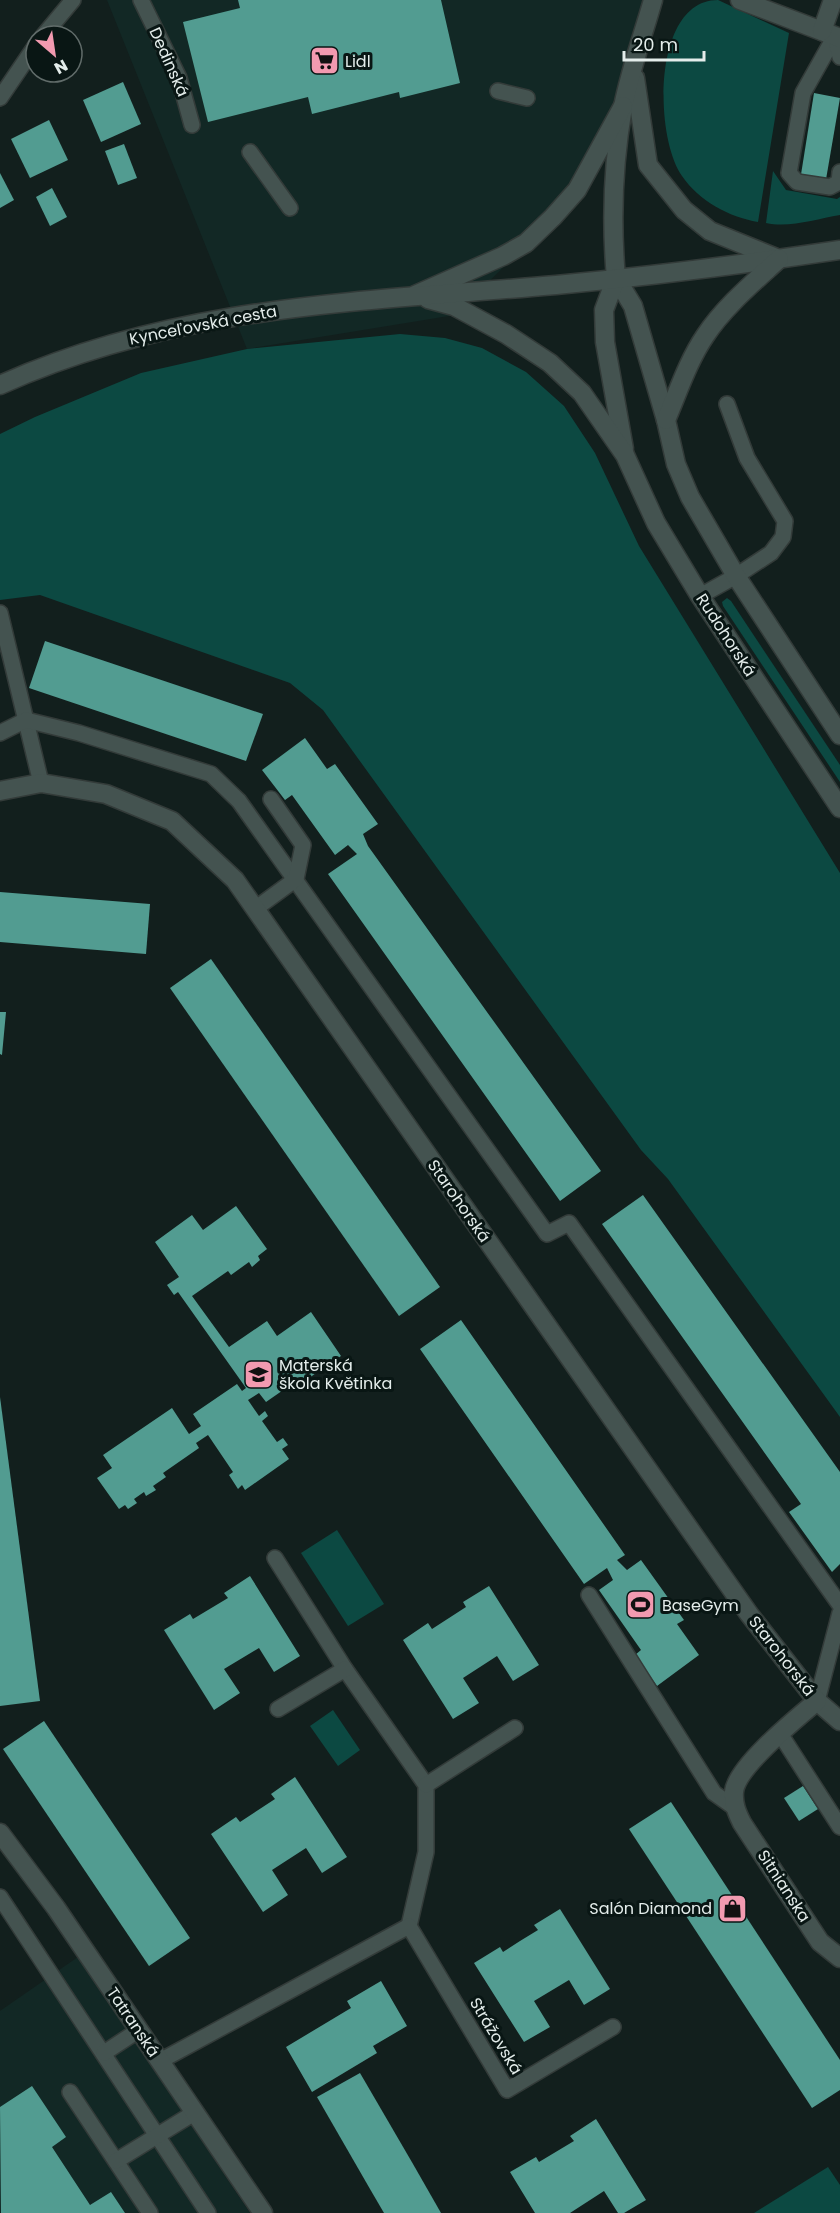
<svg xmlns="http://www.w3.org/2000/svg" width="840" height="2213" viewBox="0 0 840 2213" font-family="Poppins,sans-serif">
  <rect width="100%" height="100%" fill="#121f1d"/>
  <!-- built -->
  <g fill="#122825">
    <path d="M107 0H657L633 105 540 231 455 315 247 349Z"/>
    <path d="M78 1957 136 2043 250 2213H0V2011Z"/>
  </g>
  <!-- green -->
  <g fill="#0c4942">
    <path d="M718 0 789 33 758 222C729 217 699 201 682 176 654 137 652 0 718 0Z"/>
    <path d="M773 171 786 190 837 199 840 197V215C816 219 790 228 766 223Z"/>
    <path d="M400 334 445 338 482 348 526 372 564 406 595 453 639 546 840 873V1417L668 1179 641 1150 323 710 290 683 40 595 0 600V434L35 417 141 373 247 349Z"/>
    <path d="M727 598 731 601 840 765V782L723 606 722 602Z"/>
    <path d="M337 1530 384 1604 348 1626 301 1553Z"/>
    <path d="M333 1710 360 1750 338 1766 310 1726Z"/>
    <path d="M828 2167 840 2185V2213H754Z"/>
  </g>
  <!-- building -->
  <g fill="#529c91">
    <path d="M238 0H441L460 83 400 98 399 92 312 114 308 97 208 122 183 22 240 8Z"/>
    <path d="M123 82 141 124 101 142 83 100Z"/>
    <path d="M814 93 840 98 824 191 799 187Z"/>
    <path d="M49 120 68 160 30 178 11 139Z"/>
    <path d="M124 144 137 178 118 185 105 151Z"/>
    <path d="M0 173 14 200 0 208Z"/>
    <path d="M52 188 67 217 50 226 36 197Z"/>
    <path d="M45 641 263 714 246 761 29 688Z"/>
    <path d="M305 738 327 769 335 764 378 824 363 834 368 846 601 1171 560 1201 328 874 357 854 348 845 335 855 292 795 285 800 262 770Z"/>
    <path d="M0 892 150 904 146 954 0 942Z"/>
    <path d="M211 959 440 1287 399 1316 170 988Z"/>
    <path d="M0 1012H6L2 1055 0 1054Z"/>
    <path d="M643 1195 840 1472V1564L832 1572 789 1512 801 1504 602 1224Z"/>
    <path d="M236 1206 267 1249 258 1256 260 1260 252 1267 249 1262 231 1275 228 1271 192 1296 229 1347 267 1321 277 1336 311 1312 341 1356 332 1362 335 1366 326 1372 323 1368 305 1381 302 1377 266 1402 259 1393 248 1400 259 1416 265 1411 268 1416 262 1421 277 1442 283 1438 288 1445 282 1449 289 1459 245 1490 242 1485 238 1489 229 1475 233 1472 208 1435 196 1443 199 1448 163 1473 166 1477 153 1486 156 1490 146 1496 144 1492 134 1499 137 1503 128 1509 125 1505 119 1509 97 1478 112 1468 103 1455 172 1408 189 1434 201 1426 193 1414 237 1384 242 1391 246 1388 178 1292 174 1295 167 1285 179 1277 155 1242 192 1215 203 1230Z"/>
    <path d="M461 1320 625 1555 617 1560 627 1570 641 1560 684 1620 677 1624 699 1655 657 1686 635 1655 641 1650 599 1590 613 1580 607 1568 584 1584 420 1349Z"/>
    <path d="M0 1397 40 1701 0 1706Z"/>
    <path d="M250 1576 300 1656 274 1672 259 1648 224 1669 240 1693 214 1710 164 1630 190 1614 193 1619 228 1598 224 1593Z"/>
    <path d="M489 1586 539 1665 513 1681 497 1656 463 1678 479 1703 453 1719 403 1640 428 1623 432 1629 466 1607 463 1602Z"/>
    <path d="M44 1721 190 1938 149 1966 3 1749Z"/>
    <path d="M295 1777 347 1857 322 1873 306 1848 272 1870 288 1895 263 1912 211 1834 236 1817 240 1822 275 1799 271 1794Z"/>
    <path d="M803 1786 818 1809 799 1821 784 1798Z"/>
    <path d="M671 1802 840 2060V2090L812 2108 629 1829Z"/>
    <path d="M560 1909 610 1989 584 2005 569 1980 534 2001 550 2027 524 2042 474 1963 500 1947 503 1952 520 1941 538 1930 534 1925Z"/>
    <path d="M381 1981 407 2026 373 2046 377 2053 312 2092 286 2047 351 2008 347 2001Z"/>
    <path d="M360 2073 413 2164 441 2213H384L370 2189 317 2097Z"/>
    <path d="M32 2086 66 2137 52 2147 90 2205 111 2192 125 2213H1L0 2107Z"/>
    <path d="M596 2119 646 2200 624 2213H618L604 2191 570 2213H535L510 2172 536 2157 539 2162 574 2141 570 2136Z"/>
  </g>
  <g fill="none" stroke-linecap="round" stroke-linejoin="round">
    <defs>
      <g id="lane">
        <path d="M141 0 179 78 192 125"/>
        <path d="M43 36 73 0"/>
        <path d="M835 36 803 93 789 173 797 182 830 187 839 182 840 172"/>
        <path d="M835 36 840 57"/>
        <path d="M498 91 527 98"/>
        <path d="M0 98 36 45"/>
        <path d="M250 152 290 208"/>
        <path d="M700 596 736 576 771 553 783 537 785 521 747 458 727 404"/>
        <path d="M0 613 41 783"/>
        <path d="M0 733 26 720 79 733 211 774 239 801 547 1234 569 1223 840 1605"/>
        <path d="M255 909 296 879 303 845 271 799"/>
        <path d="M275 1558 345 1669 426 1785V1852L409 1926"/>
        <path d="M589 1595 714 1793 735 1808"/>
        <path d="M817 1701 840 1613"/>
        <path d="M278 1709 345 1669"/>
        <path d="M779 1732 840 1827"/>
        <path d="M426 1785 515 1728"/>
        <path d="M0 1897 208 2213"/>
        <path d="M104 2053 139 2030"/>
        <path d="M160 2061 409 1926 507 2090 613 2027"/>
        <path d="M70 2092 150 2213"/>
        <path d="M116 2161 194 2113"/>
      </g>
      <g id="street">
        <path d="M740 0 840 38"/>
        <path d="M822 31 833 0"/>
        <path d="M635 78 648 165 684 210 710 231 779 259"/>
        <path d="M616 278C611 221 613 163 623 107 630 71 643 35 653 0"/>
        <path d="M415 295 503 256 526 243 553 217 577 190 623 106"/>
        <path d="M0 791 41 783 106 794 172 821 235 880 749 1614 817 1701 840 1721"/>
        <path d="M817 1701C797 1718 736 1767 734 1792 733 1804 737 1813 742 1823L820 1942 840 1958"/>
      </g>
      <g id="secondary">
        <path d="M616 278 633 306 666 420 676 464 690 497 736 576 840 735"/>
        <path d="M616 278 604 310 605 342 624 449"/>
        <path d="M428 299 454 306 506 334 550 363 582 393 625 455 656 523 700 596 840 808"/>
        <path d="M0 385C180 304 363 302 556 285 651 276 746 264 840 250"/>
        <path d="M666 420C678 392 688 361 705 336 724 307 754 282 779 259"/>
        <path d="M0 1833 56 1908 263 2213"/>
      </g>
    </defs>
    <!-- lane casing -->
    <use href="#lane" stroke="#333b39" stroke-width="18"/>
    <!-- street casing -->
    <use href="#street" stroke="#333b39" stroke-width="21"/>
    <!-- secondary casing -->
    <use href="#secondary" stroke="#333b39" stroke-width="21"/>
    <!-- lane -->
    <use href="#lane" stroke="#445350" stroke-width="15"/>
    <!-- street -->
    <use href="#street" stroke="#445350" stroke-width="18"/>
    <!-- secondary -->
    <use href="#secondary" stroke="#445350" stroke-width="18"/>
  </g>
  <!-- icons -->
  <defs>
    <symbol id="supermarket-square" viewBox="-11 -11 22 22"><rect x="-9" y="-9" width="18" height="18" rx="4" fill="#f29ab0" stroke="#091614"/><path d="M-6-5.5h2.5l.6 2H6L4.5 2H-2.5L-4.4-4H-6ZM-1.5 3.2a1.3 1.3 0 1 0 .1 0ZM3 3.2a1.3 1.3 0 1 0 .1 0Z" fill="#111"/></symbol>
    <symbol id="school-square" viewBox="-11 -11 22 22"><rect x="-9" y="-9" width="18" height="18" rx="4" fill="#f29ab0" stroke="#091614"/><path d="M0-5L7-2L0 1L-7-2ZM-4 1L0 2.5L4 1V4Q0 6-4 4Z" fill="#111"/></symbol>
    <symbol id="stadium-square" viewBox="-11 -11 22 22"><rect x="-9" y="-9" width="18" height="18" rx="4" fill="#f29ab0" stroke="#091614"/><path d="M0-5a6.5 5 0 1 0 0 10a6.5 5 0 1 0 0-10ZM-3.5-1.8h7v3.6h-7Z" fill="#111"/></symbol>
    <symbol id="shop-square" viewBox="-11 -11 22 22"><rect x="-9" y="-9" width="18" height="18" rx="4" fill="#f29ab0" stroke="#091614"/><path d="M-5-2.5h2.3a2.7 3.5 0 0 1 5.4 0H5L5.5 6h-11ZM-1.5-2.5h3a1.5 2.3 0 0 0-3 0Z" fill="#111"/></symbol>
  </defs>
  <g fill-rule="evenodd">
    <use href="#supermarket-square" x="308" y="44" width="33" height="33"/>
    <use href="#school-square" x="242" y="1358" width="33" height="33"/>
    <use href="#stadium-square" x="624" y="1588" width="33" height="33"/>
    <use href="#shop-square" x="716" y="1892" width="33" height="33"/>
  </g>
  <g text-anchor="middle" dominant-baseline="central" stroke-width="6" stroke-linejoin="round" paint-order="stroke">
    <!-- poi labels -->
    <g font-size="16" fill="#e4edeb" stroke="#091614" text-anchor="start">
      <text x="345" y="61">Lidl</text>
      <text x="279" y="1365">Materská<tspan x="279" dy="18">škola Květinka</tspan></text>
      <text x="662" y="1605">BaseGym</text>
      <text x="712" y="1908" text-anchor="end">Salón Diamond</text>
    </g>
    <!-- street labels -->
    <g font-size="16" fill="#e4edeb" stroke="#091614">
      <text transform="translate(169 62) rotate(66)">Dedinská</text>
      <text transform="translate(203 325) rotate(-11)">Kynceľovská cesta</text>
      <text transform="translate(726 635) rotate(57)">Rudohorská</text>
      <text transform="translate(459 1201) rotate(55)">Starohorská</text>
      <text transform="translate(782 1656) rotate(52)">Starohorská</text>
      <text transform="translate(784 1886) rotate(57)">Sitnianska</text>
      <text transform="translate(133 2022) rotate(56)">Tatranská</text>
      <text transform="translate(496 2036) rotate(59)">Strážovská</text>
    </g>
  </g>
  <!-- north arrow -->
  <g transform="translate(54 54) rotate(151)"><circle r="28" fill="#091614" stroke="#616c6a" stroke-width="1.5"/>
  <path d="M0-4.5L10 22L0 15L-10 22Z" fill="#f29ab0"/>
  <text y="-9" font-size="16" font-weight="bold" text-anchor="middle" fill="#e4edeb">N</text>
  </g>
  <!-- scale -->
  <path d="M624 51v9h80v-9" fill="none" stroke="#e4edeb" stroke-width="3"/>
  <text x="633" y="51" font-size="18" fill="#e4edeb" stroke="#091614" stroke-width="4.5" paint-order="stroke">20 m</text>
</svg>
